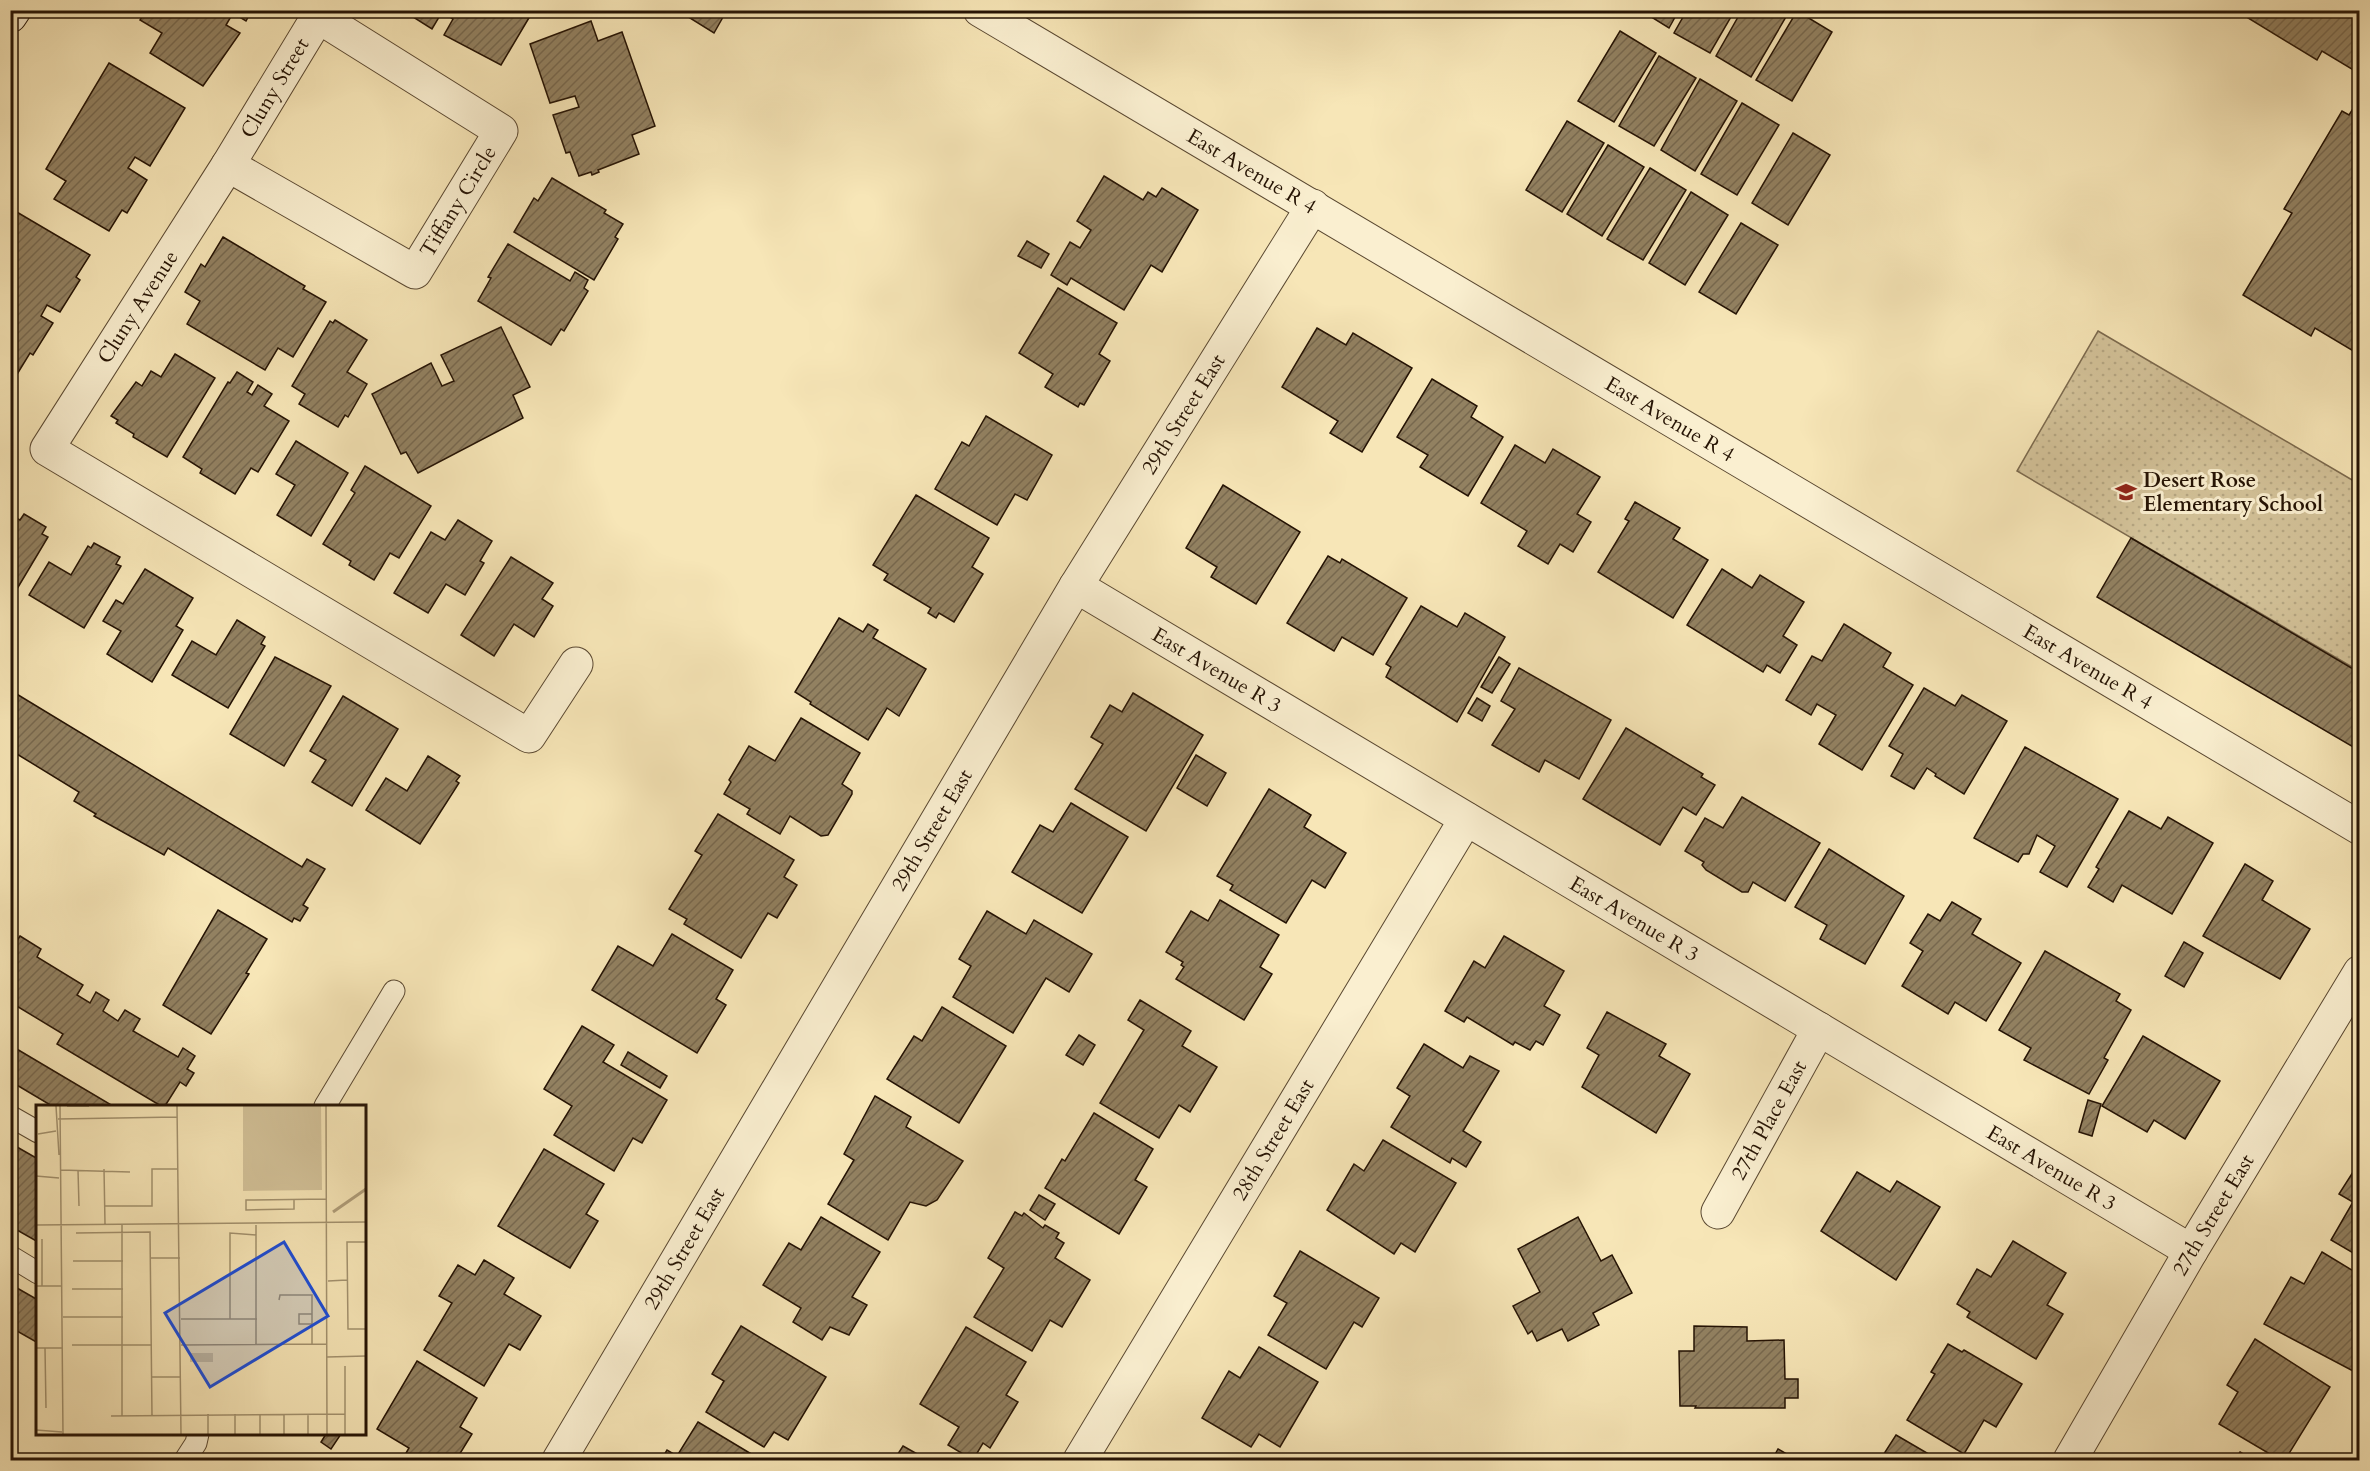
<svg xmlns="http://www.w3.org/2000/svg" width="2370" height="1471" viewBox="0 0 2370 1471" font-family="Cardo,serif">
  <defs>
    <pattern id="grass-dots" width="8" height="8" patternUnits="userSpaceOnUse" patternTransform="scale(1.5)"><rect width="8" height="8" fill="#d3c299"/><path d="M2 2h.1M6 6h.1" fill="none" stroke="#b5a682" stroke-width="1.8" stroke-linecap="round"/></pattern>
    <pattern id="building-hatch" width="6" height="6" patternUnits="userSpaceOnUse" patternTransform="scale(1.5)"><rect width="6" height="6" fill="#928161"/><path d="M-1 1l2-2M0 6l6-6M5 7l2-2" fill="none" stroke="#77684e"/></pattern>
  </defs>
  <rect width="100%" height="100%" fill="#f7e6b7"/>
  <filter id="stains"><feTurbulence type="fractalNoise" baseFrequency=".00333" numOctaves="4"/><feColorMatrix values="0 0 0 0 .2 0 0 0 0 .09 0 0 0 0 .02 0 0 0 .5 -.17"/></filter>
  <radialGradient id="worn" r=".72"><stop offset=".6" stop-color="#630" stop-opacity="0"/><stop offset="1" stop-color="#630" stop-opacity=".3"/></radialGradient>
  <!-- grass -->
  <path fill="url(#grass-dots)" stroke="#7c6a4e" stroke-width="1.5" d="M2098 331 2359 484V671L2017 471Z"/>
  <!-- building -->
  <g fill="url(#building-hatch)" stroke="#251304" stroke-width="1.5">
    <path d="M146 10H252L246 21 233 13 226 25 240 33 203 86 150 53 162 33 140 20Z"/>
    <path d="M402 10H532L533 11 501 65 444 35 453 19 442 12 432 29Z"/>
    <path d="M677 10H727L714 33Z"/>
    <path d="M1640 10H1679L1669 28Z"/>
    <path d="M1687 10H1735L1710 53 1674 33Z"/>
    <path d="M1742 10H1790L1751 77 1716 56Z"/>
    <path d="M2235 10H2360V74L2322 51 2317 60Z"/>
    <path d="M1797 11 1832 32 1792 101 1756 80Z"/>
    <path d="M591 21 598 41 622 32 655 126 632 135 639 154 598 170 599 172 592 175 591 172 579 176 570 152 566 153 553 115 579 107 575 96 550 103 530 44Z"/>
    <path d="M1620 31 1656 53 1614 122 1578 101Z"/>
    <path d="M1659 56 1696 78 1654 146 1619 126Z"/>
    <path d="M109 63 185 108 150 166 135 157 128 168 147 180 127 213 122 210 109 231 54 199 66 181 46 169Z"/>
    <path d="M1700 79 1737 101 1695 171 1661 150Z"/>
    <path d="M2360 98V355L2315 328 2311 336 2243 295 2292 213 2284 209 2342 111 2349 115Z"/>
    <path d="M1742 103 1779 125 1737 195 1701 174Z"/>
    <path d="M1567 121 1604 143 1562 212 1526 190Z"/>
    <path d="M1793 133 1830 155 1788 225 1752 203Z"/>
    <path d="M1608 145 1644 167 1602 236 1567 214Z"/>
    <path d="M1650 168 1686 190 1643 260 1607 239Z"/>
    <path d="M1104 176 1143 200 1148 192 1156 197 1162 188 1198 210 1162 272 1151 265 1124 310 1071 278 1067 285 1051 275 1070 242 1080 248 1091 230 1077 221Z"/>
    <path d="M552 178 606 210 604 213 623 224 615 237 618 239 594 280 514 232 534 198 538 201Z"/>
    <path d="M1691 192 1728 215 1685 285 1649 263Z"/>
    <path d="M15 211 90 255 76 277 80 280 60 312 47 305 41 316 53 323 33 355 30 353 16 376 10 373V218Z"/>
    <path d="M1741 223 1778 245 1736 314 1699 292Z"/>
    <path d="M223 237 305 286 303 289 326 302 293 357 278 348 265 370 187 324 200 301 185 292 201 264 205 267Z"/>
    <path d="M1027 241 1049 254 1041 268 1018 256Z"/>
    <path d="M508 244 570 281 575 272 588 280 584 288 588 291 564 331 561 329 551 345 478 301 491 278 488 277Z"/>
    <path d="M1058 288 1117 323 1099 354 1110 361 1084 405 1080 403 1078 407 1045 387 1053 374 1019 353Z"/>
    <path d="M335 320 367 340 347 372 367 384 348 417 345 415 338 427 299 404 305 394 292 386 330 321 333 323Z"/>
    <path d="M501 327 530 387 513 395 523 418 418 473 406 452 401 454 372 394 431 363 442 386 454 381 441 355Z"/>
    <path d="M1317 328 1346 345 1353 333 1412 368 1362 452 1330 433 1338 421 1282 387Z"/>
    <path d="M175 354 215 378 167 457 133 437 134 434 116 423 118 420 111 416 136 382 142 386 151 371 161 377Z"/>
    <path d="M237 372 253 382 247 392 252 395 258 385 272 394 264 406 289 421 258 472 251 468 235 494 200 473 202 469 183 457 228 382 230 383Z"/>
    <path d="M1432 379 1477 406 1471 417 1503 437 1468 496 1420 467 1428 455 1397 437Z"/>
    <path d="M986 416 1052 455 1027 500 1015 494 997 525 935 489 962 442 969 446Z"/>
    <path d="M296 441 348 473 311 536 277 515 295 485 276 474Z"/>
    <path d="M1515 445 1545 463 1553 449 1600 477 1577 514 1591 522 1573 552 1560 544 1548 564 1518 546 1527 531 1481 503Z"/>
    <path d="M365 466 431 506 399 558 390 553 374 580 349 565 351 561 323 544 355 493 351 490Z"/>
    <path d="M1223 485 1300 532 1256 604 1211 577 1217 567 1186 548Z"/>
    <path d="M916 495 989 538 972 567 983 574 954 622 939 613 936 618 928 613 931 608 884 580 888 574 873 565Z"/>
    <path d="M1635 502 1680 528 1673 539 1708 560 1673 618 1598 572 1629 521 1625 519Z"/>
    <path d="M24 514 46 527 42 534 48 537 11 599 10 523 14 517 20 520Z"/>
    <path d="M458 520 492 541 480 561 484 563 465 595 446 584 428 613 394 593 431 532 445 540Z"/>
    <path d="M2131 538 2360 673V751L2097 597Z"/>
    <path d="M94 543 120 557 116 564 121 566 84 628 29 595 49 562 71 575 88 546 91 548Z"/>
    <path d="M1328 556 1340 563 1342 559 1407 598 1373 655 1342 637 1334 651 1287 623Z"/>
    <path d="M511 557 553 583 542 599 553 606 534 637 514 624 494 656 461 635Z"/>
    <path d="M145 569 193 598 176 626 183 630 152 682 107 654 121 631 103 621 116 600 123 604Z"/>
    <path d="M1722 569 1752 588 1760 575 1804 602 1783 636 1797 645 1780 673 1767 665 1763 672 1687 625Z"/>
    <path d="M1421 606 1457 627 1465 613 1505 637 1457 722 1386 677 1391 667 1386 664Z"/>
    <path d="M839 618 863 632 868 624 878 630 873 638 926 669 899 716 887 708 868 740 810 704 811 702 795 692Z"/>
    <path d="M237 620 265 637 261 644 265 646 228 708 172 675 192 641 216 655Z"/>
    <path d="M1844 624 1891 653 1883 667 1913 685 1862 770 1819 744 1836 715 1817 704 1811 715 1786 700 1812 656 1822 661Z"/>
    <path d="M275 657 331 686 284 766 230 734Z"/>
    <path d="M1499 657 1510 664 1492 693 1481 687Z"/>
    <path d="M1519 668 1611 720 1579 779 1545 760 1539 772 1492 745 1515 709 1501 701Z"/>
    <path d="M1924 688 1955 706 1962 695 2007 721 1964 794 1935 776 1936 774 1927 768 1914 789 1891 776 1903 754 1889 746Z"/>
    <path d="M10 690 302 867 307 859 325 869 303 905 308 908 300 921 294 918 292 922 168 848 164 855 94 816 96 814 74 801 79 792 12 751 10 753Z"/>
    <path d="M1133 693 1203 735 1146 831 1075 789 1103 744 1091 737 1110 705 1122 712Z"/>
    <path d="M343 696 398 729 352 806 312 782 326 760 310 751Z"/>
    <path d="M1477 698 1490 706 1482 721 1468 713Z"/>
    <path d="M801 718 860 753 842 784 852 791V794L828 835 821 836 790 816 780 834 747 814 750 809 724 794 731 782 729 780 749 746 775 761Z"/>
    <path d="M1626 728 1703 774 1701 777 1715 785 1696 815 1683 807 1660 845 1583 799Z"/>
    <path d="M2025 747 2118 799 2067 887 2040 872 2055 846 2037 835 2029 854H2023L2018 862 1974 838Z"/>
    <path d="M1196 755 1226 773 1207 806 1177 788Z"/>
    <path d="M428 756 460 776 456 781 459 783 420 844 366 810 386 778 407 791Z"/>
    <path d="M1269 789 1311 815 1304 827 1346 853 1325 888 1312 880 1286 923 1230 890 1233 885 1217 876Z"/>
    <path d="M1742 797 1820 843 1785 901 1753 882 1748 892H1742L1706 870 1702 865 1704 862 1685 851 1705 818 1723 828Z"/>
    <path d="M1071 803 1128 837 1082 913 1012 872 1040 825 1053 832Z"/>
    <path d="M2129 811 2161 829 2168 817 2213 843 2172 914 2122 885 2113 902 2088 887 2099 869 2096 867Z"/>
    <path d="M718 814 794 860 784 877 797 885 777 918 768 913 741 958 684 924 687 919 669 909 702 855 695 851Z"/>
    <path d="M1829 849 1904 896 1865 964 1820 939 1827 925 1795 907Z"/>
    <path d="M2245 864 2273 881 2262 900 2310 929 2280 979 2203 936Z"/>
    <path d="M1220 900 1279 935 1260 967 1272 974 1244 1020 1176 979 1184 967 1181 965 1183 962 1166 952 1191 911 1208 921Z"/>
    <path d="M1952 902 1981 919 1972 934 2021 963 1986 1021 1955 1002 1948 1014 1902 986 1923 951 1910 943 1928 914 1940 921Z"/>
    <path d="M218 910 267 939 246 973 249 974 211 1034 163 1005Z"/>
    <path d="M987 911 1026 934 1034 920 1092 954 1069 992 1046 978 1013 1033 953 997 971 966 959 959Z"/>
    <path d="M672 934 733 970 716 999 726 1005 697 1053 592 990 618 946 653 966Z"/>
    <path d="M20 936 41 949 37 957 83 985 77 995 90 1003 96 992 109 1000 103 1011 118 1021 125 1010 140 1019 133 1031 178 1057 183 1048 195 1056 187 1069 194 1073 186 1086 180 1082 165 1106H161L57 1044 63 1034 10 1002V942L15 944Z"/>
    <path d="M1504 936 1564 971 1544 1006 1560 1015 1543 1045 1536 1041 1530 1050 1515 1042 1513 1045 1467 1017 1464 1022 1445 1011 1474 961 1485 968Z"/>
    <path d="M2184 942 2203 953 2184 987 2165 976Z"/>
    <path d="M2045 951 2120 994 2116 1001 2131 1010 2104 1058 2108 1060 2089 1094 2024 1060 2031 1048 1999 1030Z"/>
    <path d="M1140 1000 1191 1031 1182 1046 1217 1067 1190 1112 1179 1105 1159 1138 1100 1103 1144 1030 1128 1020Z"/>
    <path d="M942 1007 1006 1046 959 1123 887 1079 914 1036 922 1041Z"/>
    <path d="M1607 1012 1666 1044 1659 1056 1690 1074 1656 1133 1582 1087 1599 1055 1587 1048Z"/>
    <path d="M582 1026 614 1045 603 1062 667 1100 642 1143 633 1138 614 1171 554 1135 572 1106 544 1089Z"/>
    <path d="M1079 1035 1095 1045 1083 1065 1066 1055Z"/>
    <path d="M2143 1036 2220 1081 2185 1139 2154 1120 2147 1132 2102 1106Z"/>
    <path d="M1424 1044 1463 1068 1470 1056 1499 1071 1463 1131 1481 1142 1466 1167 1452 1158 1450 1163 1391 1127 1410 1096 1397 1088Z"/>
    <path d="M10 1045 113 1106H52L10 1081Z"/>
    <path d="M628 1052 667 1076 660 1088 621 1065Z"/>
    <path d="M875 1096 911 1117 906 1127 963 1161 937 1200 926 1206 910 1202 888 1240 828 1204 854 1160 844 1154Z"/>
    <path d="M2088 1100 2101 1104 2092 1136 2079 1132Z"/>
    <path d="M1094 1113 1153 1149 1135 1180 1147 1187 1119 1234 1045 1188 1062 1159 1065 1161Z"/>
    <path d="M1383 1140 1456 1183 1415 1252 1401 1243 1394 1254 1327 1210 1354 1164 1364 1171Z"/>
    <path d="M10 1143 38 1159V1242L10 1226Z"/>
    <path d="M544 1149 604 1184 586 1214 598 1221 570 1268 498 1226Z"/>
    <path d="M2360 1161V1257L2331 1240 2353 1202 2339 1194Z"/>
    <path d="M1857 1172 1890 1192 1897 1181 1940 1207 1896 1280 1821 1231Z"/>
    <path d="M1039 1195 1055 1204 1045 1220 1030 1210Z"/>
    <path d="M1015 1212 1022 1216 1024 1213 1043 1228 1045 1225 1059 1233 1056 1238 1064 1243 1055 1258 1090 1280 1062 1327 1050 1320 1032 1351 974 1317 1004 1268 988 1258Z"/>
    <path d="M821 1217 880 1252 852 1297 867 1305 849 1335 830 1327 822 1340 793 1322 801 1308 763 1285 789 1243 801 1250Z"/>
    <path d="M1578 1217 1601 1261 1612 1255 1632 1293 1593 1313 1599 1325 1568 1341 1562 1329 1537 1341 1532 1331 1528 1334 1513 1306 1540 1292 1518 1249Z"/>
    <path d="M2013 1241 2066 1273 2047 1305 2063 1314 2036 1359 1967 1317 1970 1312 1957 1304 1977 1269 1991 1277Z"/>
    <path d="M1300 1251 1379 1298 1362 1327 1354 1322 1326 1369 1268 1335 1287 1303 1274 1296Z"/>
    <path d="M2322 1252 2360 1275V1365L2355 1372 2264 1324 2291 1277 2304 1284Z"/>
    <path d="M484 1260 514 1278 504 1294 541 1316 520 1350 509 1344 484 1386 424 1350 452 1303 439 1296 458 1265 475 1275Z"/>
    <path d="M10 1284 38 1300V1343L10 1327Z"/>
    <path d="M741 1326 826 1377 788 1440 774 1432 764 1447 706 1412 724 1381 712 1374Z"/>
    <path d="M1694 1326 1747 1327V1341L1784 1340 1785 1379H1798V1398H1785V1408H1695L1696 1406H1680L1679 1351H1694Z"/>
    <path d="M966 1327 1026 1362 1006 1395 1018 1402 990 1448 983 1443 973 1460 948 1445 959 1427 920 1404Z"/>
    <path d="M2255 1339 2330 1387 2285 1460H2280L2219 1424 2238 1392 2227 1385Z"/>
    <path d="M1948 1344 1962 1352 1964 1350 2022 1384 1996 1427 1984 1420 1964 1454 1907 1420 1935 1374 1931 1372Z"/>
    <path d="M1259 1347 1318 1382 1280 1447 1259 1434 1251 1447 1202 1418 1229 1371 1240 1378Z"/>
    <path d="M417 1361 477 1398 460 1427 472 1434 456 1460H402L409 1448 377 1429Z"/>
    <path d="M698 1422 758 1458 756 1460H661L667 1450 677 1456Z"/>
    <path d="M326 1434H341L331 1449 321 1442Z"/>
    <path d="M1896 1435 1939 1460H1880Z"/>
    <path d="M903 1446 928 1460H894Z"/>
    <path d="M1778 1449 1797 1460H1772Z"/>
    <path d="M2240 1452 2253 1460H2235Z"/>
  </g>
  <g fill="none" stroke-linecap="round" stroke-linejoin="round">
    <defs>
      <g id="lane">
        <path d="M325 1106 394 991"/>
        <path d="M10 1116 38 1132"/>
        <path d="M10 1256 38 1273"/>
        <path d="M185 1460 196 1443 198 1434"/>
      </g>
      <g id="street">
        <path d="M322 10 228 165 47 449 529 736 576 664"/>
        <path id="s1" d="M980 10 2360 828"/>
        <path id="s2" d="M228 165 415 272 501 131 319 17"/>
        <path id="s3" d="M1076 586 2191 1251"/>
        <path id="s4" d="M1718 1212 1819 1029"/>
        <path id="s5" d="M559 1460 1076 586 1313 206"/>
        <path id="s6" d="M1080 1460 1466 819"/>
        <path id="s7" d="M2070 1460 2191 1251 2360 972"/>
      </g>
      <path id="secondary" d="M10 16 14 10"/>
    </defs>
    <!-- lane casing -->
    <use href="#lane" stroke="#5a4831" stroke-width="23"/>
    <!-- street casing -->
    <use href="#street" stroke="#5a4831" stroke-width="35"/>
    <!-- secondary casing -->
    <use href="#secondary" stroke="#251304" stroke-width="35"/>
    <!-- lane -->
    <use href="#lane" stroke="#faefd0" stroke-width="21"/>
    <!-- street -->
    <use href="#street" stroke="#faefd0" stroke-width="33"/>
    <!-- secondary -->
    <use href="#secondary" stroke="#faefd0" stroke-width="33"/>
  </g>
  <!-- icons -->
  <defs>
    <symbol id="school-bare" viewBox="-9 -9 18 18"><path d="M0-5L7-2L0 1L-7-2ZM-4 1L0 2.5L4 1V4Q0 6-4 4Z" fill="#8f2418" stroke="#faefd0" stroke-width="2.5" paint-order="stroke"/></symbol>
  </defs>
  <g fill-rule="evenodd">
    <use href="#school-bare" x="2111" y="477" width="30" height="30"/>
  </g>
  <g text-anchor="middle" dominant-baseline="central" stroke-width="6" stroke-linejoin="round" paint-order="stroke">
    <!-- street labels -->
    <g font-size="21" fill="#251304" stroke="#faefd0">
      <text transform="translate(275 88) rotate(-59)">Cluny Street</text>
      <text stroke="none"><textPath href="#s1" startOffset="316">East Avenue R 4</textPath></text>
      <text stroke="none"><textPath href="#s2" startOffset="298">Tiffany Circle</textPath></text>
      <text transform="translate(138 307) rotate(-57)">Cluny Avenue</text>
      <text stroke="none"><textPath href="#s5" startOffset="1218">29th Street East</textPath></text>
      <text stroke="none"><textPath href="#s1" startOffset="802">East Avenue R 4</textPath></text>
      <text stroke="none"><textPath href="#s1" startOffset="1288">East Avenue R 4</textPath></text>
      <text stroke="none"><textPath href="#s3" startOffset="164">East Avenue R 3</textPath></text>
      <text stroke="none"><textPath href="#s5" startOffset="732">29th Street East</textPath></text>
      <text stroke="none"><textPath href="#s3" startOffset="650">East Avenue R 3</textPath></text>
      <text stroke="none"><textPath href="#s4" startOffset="105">27th Place East</textPath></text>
      <text stroke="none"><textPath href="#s6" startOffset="374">28th Street East</textPath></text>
      <text stroke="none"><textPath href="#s3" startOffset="1136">East Avenue R 3</textPath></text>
      <text stroke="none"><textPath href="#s7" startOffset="284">27th Street East</textPath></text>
      <text stroke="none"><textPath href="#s5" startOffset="246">29th Street East</textPath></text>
    </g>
    <!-- poi labels -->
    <g font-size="21" font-weight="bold" fill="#251304" stroke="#faefd0" text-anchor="start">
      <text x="2143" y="480">Desert Rose<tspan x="2143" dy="24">Elementary School</tspan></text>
    </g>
  </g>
  <!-- overview -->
  <g transform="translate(36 1105)">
    <rect width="330" height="330" fill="#f7e6b7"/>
    <path d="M154 248H177V257H154Z" fill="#d3c299"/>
    <path d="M207 1H285L286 85 207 86Z" fill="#d3c299"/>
    <path fill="none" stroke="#b09e7a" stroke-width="3" d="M297 107 330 84"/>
    <path fill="none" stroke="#a3926f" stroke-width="1.5" d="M20 1 23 50M24 1 27 329M31 1H53M141 1 145 329M290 1 291 329M22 14 141 12M2 29 20 26M68 64 69 119M24 65 94 67M42 65 43 101M0 71 23 73M258 95V104L210 105V95L291 94M69 101H116V64H142M0 120 330 117M86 120V311M220 120V240M40 128 114 127 116 311M330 137H311L312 224H330M115 153H144M37 156H87M292 176 311 175M0 181H26M6 181V134M36 184H87M243 195 244 190H276V239M27 212H87M145 214H221M194 214V128L220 130M276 219H263V209H276M36 240H116M145 240 291 239M0 243H26M9 243 10 303M291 252 330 251M116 272H145M172 309V329M199 309V329M224 309V329M248 309V329M272 309V329M75 311 309 309M0 325 26 327M309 329V261"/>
    <path fill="#1d4ed8" fill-opacity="0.15" stroke="#1d4ed8" stroke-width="3" d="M248 137 292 211 174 282 129 208Z"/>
    <rect width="330" height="330" fill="none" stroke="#251304" stroke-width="3"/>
  </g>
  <!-- margin -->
  <rect width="2370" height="1471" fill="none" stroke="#f7e6b7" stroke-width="36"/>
  <rect x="12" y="12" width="2346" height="1447" fill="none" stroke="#251304" stroke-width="3"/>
  <rect x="18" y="18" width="2334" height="1435" fill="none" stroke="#251304" stroke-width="1.5"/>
  <rect width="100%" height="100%" filter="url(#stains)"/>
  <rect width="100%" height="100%" fill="url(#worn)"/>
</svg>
